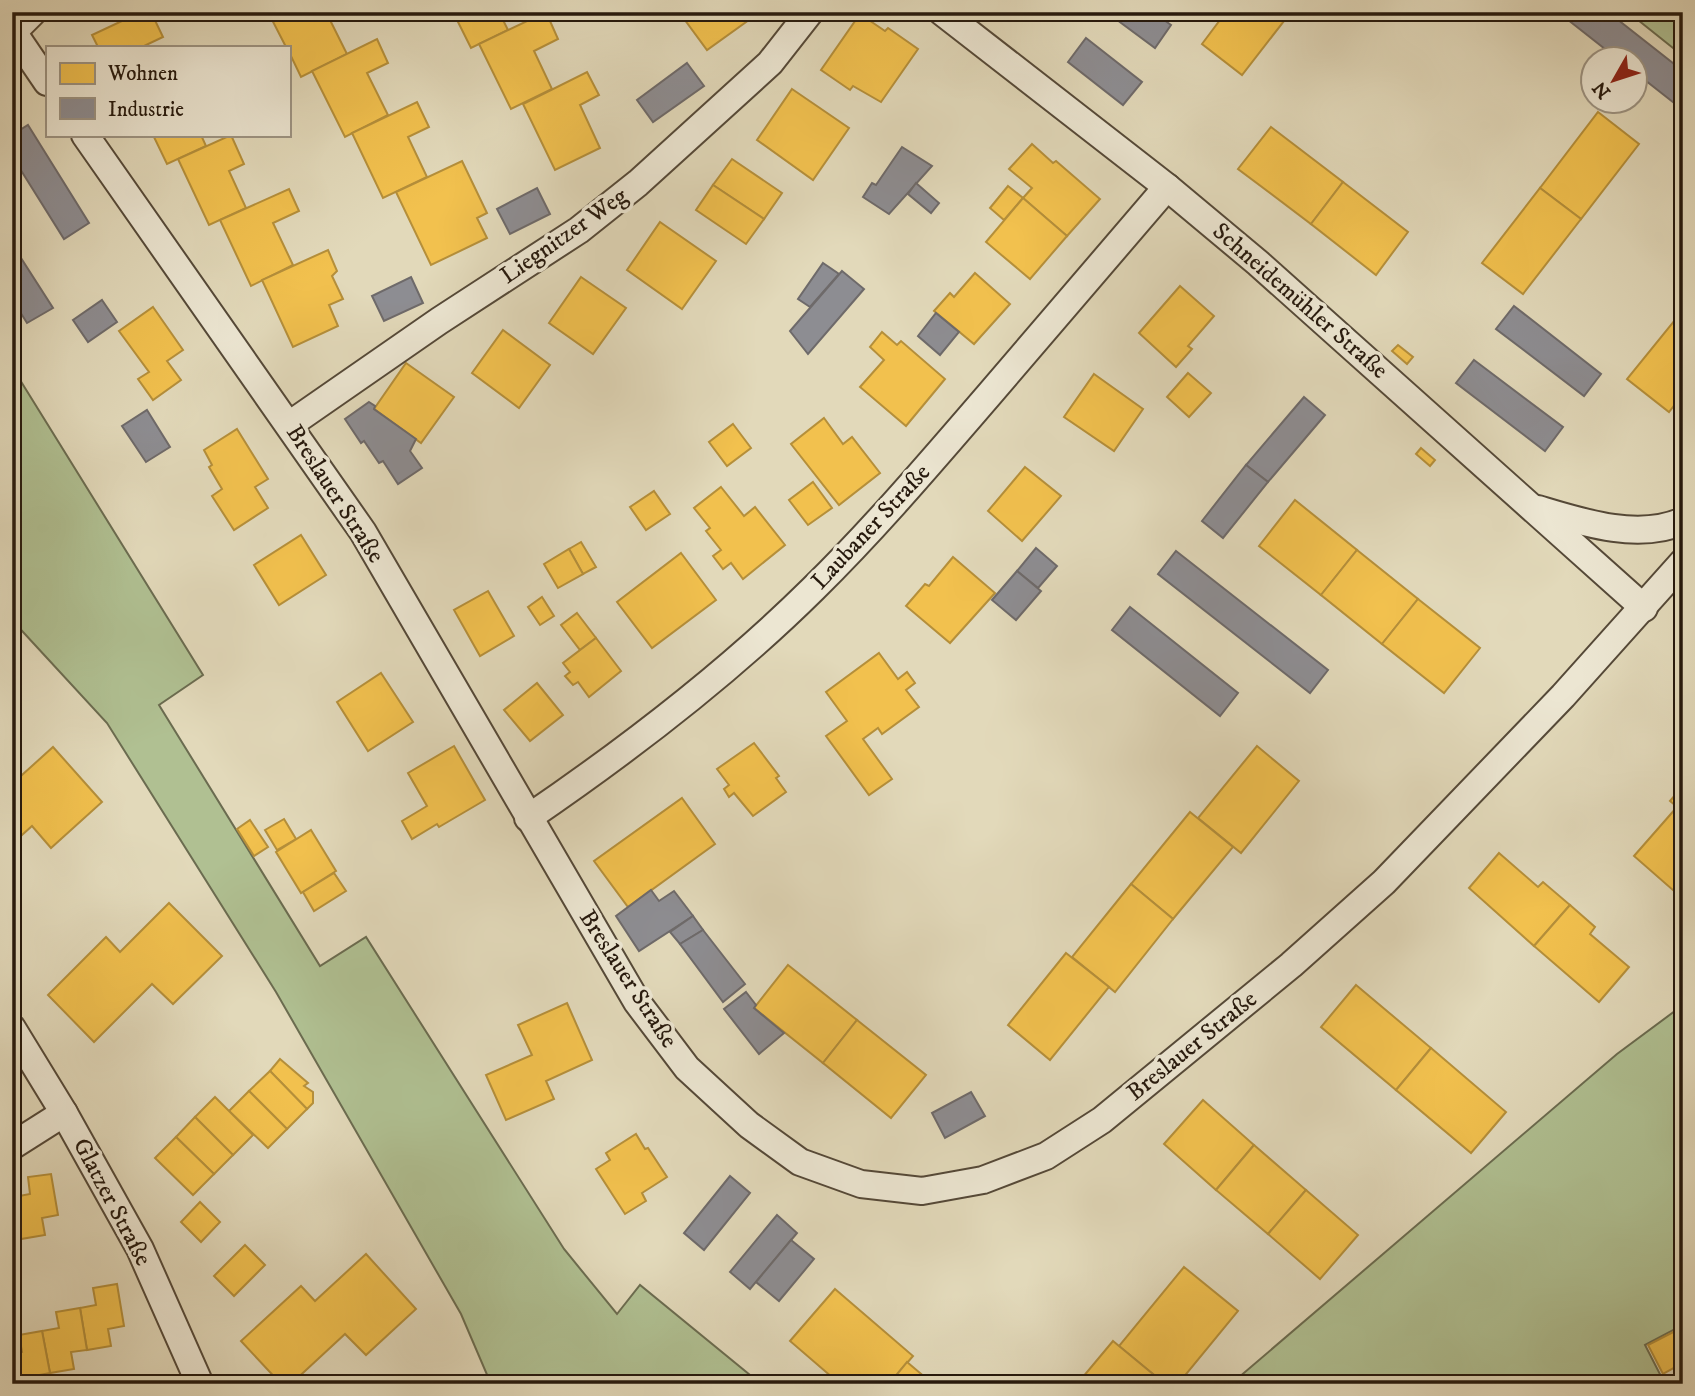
<svg xmlns="http://www.w3.org/2000/svg" width="1695" height="1396" viewBox="0 0 1695 1396" font-family="'IM FELL DW Pica',serif">
  <rect width="100%" height="100%" fill="#e2d9ba"/>
  <filter id="stains"><feTurbulence type="fractalNoise" baseFrequency=".00286" numOctaves="4"/><feColorMatrix values="0 0 0 0 .2 0 0 0 0 .09 0 0 0 0 .02 0 0 0 .5 -.17"/></filter>
  <radialGradient id="worn" r=".72"><stop offset=".6" stop-color="#630" stop-opacity="0"/><stop offset="1" stop-color="#630" stop-opacity=".3"/></radialGradient>
  <!-- green -->
  <g fill="#b0c092" stroke="#6b6c50" stroke-width="2">
    <path d="M1628 12H1683V56Z"/>
    <path d="M12 367 203 675 159 705 320 966 366 937 564 1249 617 1314 640 1285 761 1384H491L461 1314 276 992 107 723 12 620Z"/>
    <path d="M1683 1005V1325L1645 1345 1665 1384H1231L1617 1054Z"/>
  </g>
  <!-- homes -->
  <g fill="#f2c14e" stroke="#b58f3a" stroke-width="2">
    <path d="M141 12H151L163 37 142 47H98L92 35Z"/>
    <path d="M268 12H326L347 54 301 77 289 52V47H286Z"/>
    <path d="M453 12H499L508 30 471 48Z"/>
    <path d="M546 12 558 39 534 51 552 89 511 109 479 44Z"/>
    <path d="M679 12H760L707 50Z"/>
    <path d="M1226 12H1291L1242 75 1202 44Z"/>
    <path d="M860 14 885 31 888 28 918 49 881 102 853 86 850 90 821 70Z"/>
    <path d="M377 39 388 63 367 73 388 115 345 137 312 71Z"/>
    <path d="M587 72 599 95 580 105 600 148 555 170 523 104Z"/>
    <path d="M792 89 849 128 813 180 757 140Z"/>
    <path d="M417 102 429 127 408 137 427 177 383 198 352 133Z"/>
    <path d="M1598 112 1639 144 1581 219 1540 188Z"/>
    <path d="M1271 127 1343 182 1311 224 1238 169Z"/>
    <path d="M153 135H201L206 146 167 164Z"/>
    <path d="M231 135 244 164 229 171 246 208 209 225 178 159Z"/>
    <path d="M1032 144 1053 163 1056 161 1100 199 1067 236 1023 198 1032 188 1009 169Z"/>
    <path d="M732 159 782 193 764 219 713 185Z"/>
    <path d="M462 161 487 213 477 218 487 238 431 265 396 192Z"/>
    <path d="M1343 182 1408 232 1376 275 1311 224Z"/>
    <path d="M713 185 764 219 746 244 696 210Z"/>
    <path d="M1008 186 1023 198 1004 220 990 208Z"/>
    <path d="M1540 188 1581 219 1523 294 1482 263Z"/>
    <path d="M289 189 299 211 273 223 293 265 251 286 220 220Z"/>
    <path d="M1023 198 1067 236 1030 279 986 242Z"/>
    <path d="M660 222 716 261 682 309 627 270Z"/>
    <path d="M328 250 337 271 332 276 343 299 329 305 338 326 293 347 262 280Z"/>
    <path d="M975 273 1010 304 974 344 934 311 950 293 954 297Z"/>
    <path d="M581 277 626 308 593 354 549 323Z"/>
    <path d="M1180 286 1214 316 1188 346 1192 349 1176 367 1139 333Z"/>
    <path d="M153 307 183 350 167 361 181 380 153 400 138 379 149 372 119 331Z"/>
    <path d="M1683 310V394L1669 412 1627 379Z"/>
    <path d="M503 330 550 365 519 408 472 373Z"/>
    <path d="M882 332 897 345 901 341 945 379 906 426 860 387 884 360 870 347Z"/>
    <path d="M1398 345 1413 357 1407 364 1392 351Z"/>
    <path d="M406 363 454 397 421 443 374 409Z"/>
    <path d="M1188 373 1211 393 1189 417 1167 397Z"/>
    <path d="M1094 374 1143 409 1114 451 1064 417Z"/>
    <path d="M824 418 843 444 852 437 880 473 839 505 791 444Z"/>
    <path d="M733 424 751 448 727 466 709 442Z"/>
    <path d="M237 429 268 479 255 487 268 508 234 530 212 496 222 489 209 467 212 465 204 450Z"/>
    <path d="M1421 448 1435 460 1430 466 1416 454Z"/>
    <path d="M1025 467 1061 496 1022 541 988 511Z"/>
    <path d="M813 482 832 508 808 525 789 500Z"/>
    <path d="M721 487 744 516 755 507 785 545 743 579 731 563 723 569 713 556 721 550 706 531 710 528 694 508Z"/>
    <path d="M654 491 670 514 646 530 630 507Z"/>
    <path d="M1295 500 1357 550 1321 595 1259 546Z"/>
    <path d="M301 535 326 575 279 605 254 565Z"/>
    <path d="M581 542 596 567 583 574 569 549Z"/>
    <path d="M569 549 583 574 558 588 544 564Z"/>
    <path d="M1357 550 1418 599 1382 644 1321 595Z"/>
    <path d="M681 553 716 600 652 648 617 602Z"/>
    <path d="M953 557 995 593 950 643 906 606 925 584 929 586Z"/>
    <path d="M488 591 514 636 480 656 454 610Z"/>
    <path d="M542 597 554 616 540 625 528 607Z"/>
    <path d="M1418 599 1480 648 1444 693 1382 644Z"/>
    <path d="M577 613 596 638 580 650 561 625Z"/>
    <path d="M596 638 621 671 589 697 578 682 573 685 565 676 570 672 563 663Z"/>
    <path d="M879 653 898 679 907 672 915 683 906 690 919 707 882 734 878 728 863 739 892 779 869 795 826 736 847 721 826 692Z"/>
    <path d="M381 673 413 722 368 751 337 702Z"/>
    <path d="M537 683 563 715 530 741 504 710Z"/>
    <path d="M754 743 779 776 776 778 786 792 753 816 734 793 729 797 724 789 729 785 717 769Z"/>
    <path d="M454 746 485 800 439 827 437 824 412 839 402 821 427 806 408 773Z"/>
    <path d="M1257 746 1299 781 1241 853 1198 818Z"/>
    <path d="M53 747 102 802 51 848 32 826 12 844V784Z"/>
    <path d="M1683 786V812L1670 801Z"/>
    <path d="M682 798 715 844 628 907 594 861Z"/>
    <path d="M1677 807 1683 812V882L1674 891 1634 856Z"/>
    <path d="M1190 812 1233 847 1173 919 1131 884Z"/>
    <path d="M284 819 296 839 277 850 265 830Z"/>
    <path d="M250 820 268 847 254 856 237 829Z"/>
    <path d="M311 830 336 871 301 893 276 852Z"/>
    <path d="M1499 853 1538 887 1543 882 1570 905 1534 946 1469 888Z"/>
    <path d="M334 873 346 891 314 911 303 892Z"/>
    <path d="M1131 884 1173 919 1115 992 1072 957Z"/>
    <path d="M169 903 222 956 173 1004 152 984 94 1042 48 995 106 937 120 952Z"/>
    <path d="M1570 905 1595 927 1590 934 1629 967 1599 1002 1534 946Z"/>
    <path d="M1066 953 1109 987 1050 1060 1008 1025Z"/>
    <path d="M788 965 857 1020 823 1063 754 1008Z"/>
    <path d="M1356 985 1431 1048 1396 1090 1321 1027Z"/>
    <path d="M567 1003 592 1060 546 1081 554 1099 506 1120 486 1075 532 1055 518 1025Z"/>
    <path d="M857 1020 926 1075 891 1118 823 1063Z"/>
    <path d="M1431 1048 1506 1112 1471 1153 1396 1090Z"/>
    <path d="M280 1059 308 1083 304 1086 313 1092V1103L307 1109 270 1071Z"/>
    <path d="M270 1071 307 1109 287 1129 249 1091Z"/>
    <path d="M249 1091 287 1129 268 1148 229 1111Z"/>
    <path d="M215 1097 253 1135 233 1155 195 1117Z"/>
    <path d="M1203 1100 1254 1145 1216 1190 1164 1144Z"/>
    <path d="M195 1117 233 1155 214 1174 176 1137Z"/>
    <path d="M636 1134 645 1149 648 1148 667 1177 642 1193 646 1201 625 1214 596 1169 610 1160 606 1153Z"/>
    <path d="M176 1137 214 1174 193 1195 155 1158Z"/>
    <path d="M1254 1145 1306 1190 1268 1234 1216 1190Z"/>
    <path d="M51 1174 58 1215 42 1218 45 1235 21 1239 14 1197 30 1194 28 1177Z"/>
    <path d="M1306 1190 1358 1235 1320 1279 1268 1234Z"/>
    <path d="M12 1197H14L21 1239 12 1241Z"/>
    <path d="M200 1202 220 1222 201 1242 181 1222Z"/>
    <path d="M245 1245 265 1265 234 1296 214 1276Z"/>
    <path d="M366 1254 416 1309 366 1355 345 1334 291 1384H281L241 1341 301 1286 315 1301Z"/>
    <path d="M1184 1267 1238 1311 1178 1384H1165L1119 1346Z"/>
    <path d="M117 1284 124 1326 108 1329 111 1346 87 1350 80 1308 96 1305 93 1288Z"/>
    <path d="M835 1289 913 1356 889 1384H840L790 1341Z"/>
    <path d="M80 1308 87 1350 71 1352 74 1369 50 1373 42 1331 59 1328 56 1312Z"/>
    <path d="M1683 1327V1363L1663 1374 1648 1345Z"/>
    <path d="M42 1331 50 1373 34 1376 35 1384H12V1354L22 1352 19 1335Z"/>
    <path d="M1113 1341 1119 1346 1165 1384H1077Z"/>
    <path d="M907 1362 933 1384H889Z"/>
  </g>
  <!-- industry -->
  <g fill="#8d8d92" stroke="#6e6a6a" stroke-width="2">
    <path d="M1110 12H1153L1171 25 1155 48 1109 14Z"/>
    <path d="M1558 12H1608L1683 71V110L1636 73V60H1619Z"/>
    <path d="M1086 38 1142 82 1123 105 1068 62Z"/>
    <path d="M687 63 704 86 653 122 637 100Z"/>
    <path d="M28 125 89 223 64 239 12 156V135Z"/>
    <path d="M902 147 932 166 889 214 863 197 872 183 876 185Z"/>
    <path d="M916 183 939 203 931 213 908 194Z"/>
    <path d="M537 188 550 214 510 234 497 209Z"/>
    <path d="M12 244 53 308 27 323 12 299Z"/>
    <path d="M823 263 839 274 810 307 798 299Z"/>
    <path d="M842 271 864 289 808 354 790 331Z"/>
    <path d="M411 277 423 303 384 321 372 296Z"/>
    <path d="M102 300 117 322 88 342 73 320Z"/>
    <path d="M1514 306 1601 374 1584 396 1496 329Z"/>
    <path d="M936 313 959 332 940 355 918 336Z"/>
    <path d="M1474 360 1563 427 1545 451 1456 383Z"/>
    <path d="M1304 397 1325 415 1268 482 1246 465Z"/>
    <path d="M369 402 375 406 374 409 416 439 410 451 422 468 398 484 383 461 379 463 364 441 361 443 345 419Z"/>
    <path d="M147 410 170 447 146 462 122 426Z"/>
    <path d="M1246 465 1268 482 1223 538 1202 521Z"/>
    <path d="M1036 548 1057 566 1038 588 1017 571Z"/>
    <path d="M1176 551 1328 670 1310 693 1158 574Z"/>
    <path d="M1017 571 1041 591 1016 620 992 600Z"/>
    <path d="M1130 607 1238 693 1220 716 1112 630Z"/>
    <path d="M651 890 659 901 674 891 693 916 639 951 616 916Z"/>
    <path d="M693 916 703 930 680 944 670 932Z"/>
    <path d="M703 930 745 984 723 1002 680 944Z"/>
    <path d="M746 992 756 1005 754 1008 784 1033 759 1054 724 1009Z"/>
    <path d="M971 1092 985 1116 945 1138 932 1113Z"/>
    <path d="M730 1176 750 1193 704 1250 684 1233Z"/>
    <path d="M777 1215 797 1233 750 1289 730 1272Z"/>
    <path d="M791 1240 814 1259 779 1301 756 1282Z"/>
  </g>
  <g fill="none" stroke-linecap="round" stroke-linejoin="round">
    <!-- stream -->
    <path stroke="#697972" stroke-width="10" d="M1679 1286 1683 1275"/>
    <defs>
      <g id="minor">
        <path d="M942 12 1167 187 1258 263 1644 608"/>
        <path d="M13 32 47 82"/>
        <path d="M12 33 33 12"/>
        <path d="M85 135 363 532 637 1002 687 1068 749 1125 800 1162 861 1184 922 1191 983 1180 1046 1156 1102 1120 1291 965 1384 882 1563 696 1683 562"/>
        <path d="M289 425 439 321 579 230 638 183 770 63 810 12"/>
        <path d="M1538 509C1581 522 1638 541 1683 521"/>
        <path d="M528 818C629 749 726 675 813 589 875 528 931 462 988 396 1047 327 1107 257 1167 187"/>
        <path d="M12 1028 64 1113 140 1249 200 1384"/>
        <path d="M12 1146 64 1113"/>
      </g>
    </defs>
    <!-- minor casing -->
    <use href="#minor" stroke="#554938" stroke-width="30"/>
    <!-- minor -->
    <use href="#minor" stroke="#ece6d2" stroke-width="26"/>
  </g>
  <g text-anchor="middle" dominant-baseline="central" stroke-width="7" stroke-linejoin="round" paint-order="stroke">
    <!-- street labels -->
    <g font-size="24" fill="#26190d" stroke="#ece6d2">
      <text transform="translate(564 236) rotate(-35)">Liegnitzer Weg</text>
      <text transform="translate(1300 301) rotate(41)">Schneidemühler Straße</text>
      <text transform="translate(335 494) rotate(57)">Breslauer Straße</text>
      <text transform="translate(871 527) rotate(-47)">Laubaner Straße</text>
      <text transform="translate(628 979) rotate(57)">Breslauer Straße</text>
      <text transform="translate(1192 1046) rotate(-39)">Breslauer Straße</text>
      <text transform="translate(112 1202) rotate(62)">Glatzer Straße</text>
    </g>
  </g>
  <!-- margin -->
  <rect width="1695" height="1396" fill="none" stroke="#e2d9ba" stroke-width="42"/>
  <rect x="14" y="14" width="1667" height="1368" fill="none" stroke="#26190d" stroke-width="3.5"/>
  <rect x="21" y="21" width="1653" height="1354" fill="none" stroke="#26190d" stroke-width="2"/>
  <!-- legend -->
  <rect x="46" y="46" width="245" height="91" fill="#ece6d2" stroke="#9d9483" stroke-width="2"/>
  <rect x="60" y="63" width="35" height="21" fill="#f2c14e" stroke="#9d9483" stroke-width="2"/>
  <text x="108" y="80" font-size="21" fill="#26190d">Wohnen</text>
  <rect x="60" y="98" width="35" height="21" fill="#8d8d92" stroke="#9d9483" stroke-width="2"/>
  <text x="108" y="116" font-size="21" fill="#26190d">Industrie</text>
  <!-- north arrow -->
  <g transform="translate(1614 80) rotate(231)"><circle r="33" fill="#ece6d2" stroke="#9d9483" stroke-width="2"/>
  <path d="M0-5L12 26L0 18L-12 26Z" fill="#8f2418"/>
  <text y="-10" font-size="19" font-weight="bold" text-anchor="middle" fill="#26190d">N</text>
  </g>
  <rect width="100%" height="100%" filter="url(#stains)"/>
  <rect width="100%" height="100%" fill="url(#worn)"/>
</svg>
